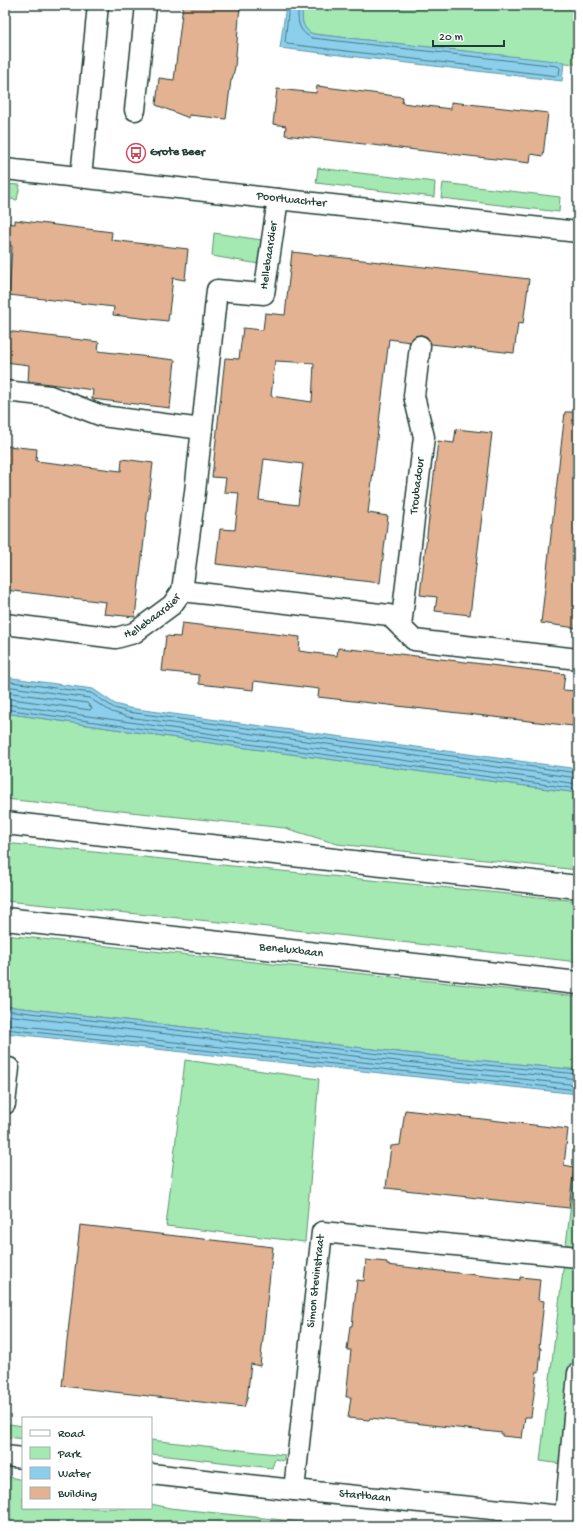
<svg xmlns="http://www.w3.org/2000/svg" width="583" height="1531" viewBox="0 0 583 1531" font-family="'Gochi Hand',sans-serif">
  <rect width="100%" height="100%" fill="#fff"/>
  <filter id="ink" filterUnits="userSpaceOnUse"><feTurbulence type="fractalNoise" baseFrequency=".025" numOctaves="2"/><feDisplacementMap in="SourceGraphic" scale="8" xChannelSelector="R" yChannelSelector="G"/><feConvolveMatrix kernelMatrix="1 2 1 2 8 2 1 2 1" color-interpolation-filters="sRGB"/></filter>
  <g filter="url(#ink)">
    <!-- green -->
    <g fill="#a4e8b2" stroke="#629273">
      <path d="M303 5H578V61L575 64 313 34C300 28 302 17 303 5Z"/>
      <path d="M318 168 435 182 434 197 316 183Z"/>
      <path d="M443 183 560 197 559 212 441 198Z"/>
      <path d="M5 184 20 185 17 200 5 198Z"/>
      <path d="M214 233 262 240 259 264 212 256Z"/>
      <path d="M5 713 232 746 578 793V870L337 844 285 828 5 799Z"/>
      <path d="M5 843 578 901V962L250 925 5 901Z"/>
      <path d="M5 935 578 997V1070L406 1053 5 1006Z"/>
      <path d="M185 1060 319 1079 305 1242 166 1226Z"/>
      <path d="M578 1145V1442L575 1466 540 1461Z"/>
      <path d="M9 1424 23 1426V1439L8 1437Z"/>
      <path d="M151 1440 285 1455 283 1461 275 1459 272 1468 151 1454Z"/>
      <path d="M5 1476 23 1480V1508H151V1504L170 1508 338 1526H5Z"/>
    </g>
    <!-- water -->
    <g fill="#8bcfec" stroke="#6095a2">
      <path d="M286 5H303C302 17 300 28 313 34L564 62 562 81 280 48Z"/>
      <path d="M5 677 93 689 115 704 129 708 578 769V793L232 746 5 713Z"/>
      <path d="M5 1006 406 1053 578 1070V1094L5 1033Z"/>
    </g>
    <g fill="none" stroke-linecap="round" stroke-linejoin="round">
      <!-- shore -->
      <g stroke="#4a777e" stroke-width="1">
        <path d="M289 5 285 42 287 44 557 76 559 74 560 68 558 66 312 38C297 31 297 19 299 5"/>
        <path d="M5 681 91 693 114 708 128 712 578 773"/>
        <path d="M5 686 89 698 112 712 128 717 578 778"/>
        <path d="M5 692 87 703 92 708 90 710 5 698"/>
        <path d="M5 704 233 737 578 784"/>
        <path d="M5 709 233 742 578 789"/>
        <path d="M5 1010 405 1057 578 1074"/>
        <path d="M5 1015 405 1062 578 1079"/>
        <path d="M5 1024 578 1085"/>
        <path d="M5 1029 578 1090"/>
      </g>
    </g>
    <!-- building -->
    <g fill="#e2b293" stroke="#1f3d34" fill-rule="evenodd">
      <path d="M183 5H240L235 67 232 80H231L226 119 189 115V118L156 105 159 78 174 80Z"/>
      <path d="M317 86 403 97 402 103 451 109V102L548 113 543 156 531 154 530 163 285 135 286 126 273 124 277 89 316 93Z"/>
      <path d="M15 220 112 232 111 240 188 249 185 280 173 278 168 321 113 315 114 307 9 295 12 246 5 245V223L15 224Z"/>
      <path d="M292 252 529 279 523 324 518 323 514 353 431 344 427 337 421 335 415 336 410 342 389 339 368 513 388 516 380 583 216 564 220 529 235 530 239 493 224 492 226 478 212 477 225 358 239 359 243 328 263 330 265 313 285 315ZM275 361 314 363 312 402 271 396ZM264 459 303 464 298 505 259 500Z"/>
      <path d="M5 331 99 342 98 351 175 360 170 408 92 399 93 390 28 381 29 365 5 362Z"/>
      <path d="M565 412H578V614L576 628 541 623Z"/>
      <path d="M456 429 492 433 470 615 435 611 437 597 420 595 438 441 454 443Z"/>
      <path d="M7 446 37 449 36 461 121 471 122 459 153 463 135 617 104 614 106 602 5 590V460Z"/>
      <path d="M182 623 300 637 299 651 337 656 338 648 391 653 565 674 563 690 577 691 573 726 318 697 319 689 254 681 253 690 199 684V675L162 671 166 636 180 637Z"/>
      <path d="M405 1110 568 1129 564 1165 574 1167 569 1208 386 1188 391 1146 400 1145Z"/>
      <path d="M80 1225 273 1247 260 1366 251 1364 247 1399 244 1407 62 1386Z"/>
      <path d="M366 1260 387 1262V1265L520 1280V1277L540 1279 538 1300 544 1301 539 1348H541L539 1372 537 1371 531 1417H525L522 1438 502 1436V1433L370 1418 369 1420 348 1418 351 1397H346L351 1350H347L350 1326H352L357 1280 364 1281Z"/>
    </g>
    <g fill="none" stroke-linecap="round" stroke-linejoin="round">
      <defs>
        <g id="minor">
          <path d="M135 110 146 5"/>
          <path id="s1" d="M5 169 578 232"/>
          <path d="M81 177 98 5"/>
          <path d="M5 391 50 396 102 416 202 429"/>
          <path d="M182 591 389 615 414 640 578 659"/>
          <path id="s2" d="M5 624 116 638 134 633 172 605 182 591 195 492 217 290 264 294 278 199"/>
          <path id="s3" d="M401 626 424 437 414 396 420 346"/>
          <path d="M5 1104 9 1068"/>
          <path d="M5 1456 23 1458"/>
          <path id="s4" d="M151 1474 294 1490 523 1512 578 1518"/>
          <path id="s5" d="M294 1490 322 1232 578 1257"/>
          <path d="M565 1517 578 1373"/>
        </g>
        <g id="primary">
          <path d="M5 823 578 887"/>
          <path id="s6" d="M5 919 578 983"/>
        </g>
      </defs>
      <!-- minor casing -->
      <use href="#minor" stroke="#1f3d34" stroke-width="23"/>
      <!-- primary casing -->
      <use href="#primary" stroke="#1f3d34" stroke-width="25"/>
      <!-- minor -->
      <use href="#minor" stroke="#fff" stroke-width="20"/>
      <!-- primary -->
      <use href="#primary" stroke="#fff" stroke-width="22"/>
    </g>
  </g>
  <!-- icons -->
  <defs>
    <symbol id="bus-ring" viewBox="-11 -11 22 22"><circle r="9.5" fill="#fff" stroke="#d1495b" stroke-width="1.5"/><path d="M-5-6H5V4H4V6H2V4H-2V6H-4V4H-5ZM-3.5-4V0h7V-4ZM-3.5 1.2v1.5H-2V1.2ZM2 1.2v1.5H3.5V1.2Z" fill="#d1495b"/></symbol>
  </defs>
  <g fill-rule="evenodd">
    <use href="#bus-ring" x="125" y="142" width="22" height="22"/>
  </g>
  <g text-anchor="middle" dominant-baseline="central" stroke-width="3.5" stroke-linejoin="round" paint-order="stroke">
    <!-- poi labels -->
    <g font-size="12" font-weight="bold" fill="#1f3d34" stroke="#fff" text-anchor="start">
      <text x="150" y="153">Grote Beer</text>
    </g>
    <!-- street labels -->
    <g font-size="12" fill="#1f3d34" stroke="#fff">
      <text stroke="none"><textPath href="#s1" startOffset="288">Poortwachter</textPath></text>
      <text stroke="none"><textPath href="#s2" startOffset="584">Hellebaardier</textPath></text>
      <text stroke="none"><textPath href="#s3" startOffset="141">Troubadour</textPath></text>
      <text stroke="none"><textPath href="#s2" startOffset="155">Hellebaardier</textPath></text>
      <text stroke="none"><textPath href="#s6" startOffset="288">Beneluxbaan</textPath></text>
      <text stroke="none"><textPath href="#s5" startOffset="210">Simon Stevinstraat</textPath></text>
      <text stroke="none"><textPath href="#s4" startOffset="215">Startbaan</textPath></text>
    </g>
  </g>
  <!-- margin -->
  <rect width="583" height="1531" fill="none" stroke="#fff" stroke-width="20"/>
  <rect x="10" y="10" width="563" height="1511" fill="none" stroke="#1f3d34" stroke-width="1.5" filter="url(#ink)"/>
  <!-- legend -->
  <rect x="22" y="1417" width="130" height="92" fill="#ffffff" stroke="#a5b1ae"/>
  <rect x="30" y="1430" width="20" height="6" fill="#ffffff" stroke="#a5b1ae"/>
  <text x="58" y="1437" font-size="12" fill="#1f3d34">Road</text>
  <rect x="30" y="1447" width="20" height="12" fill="#a4e8b2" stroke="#a5b1ae"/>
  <text x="58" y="1457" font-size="12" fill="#1f3d34">Park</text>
  <rect x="30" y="1467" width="20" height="12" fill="#8bcfec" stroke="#a5b1ae"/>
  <text x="58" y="1477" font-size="12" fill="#1f3d34">Water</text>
  <rect x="30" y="1487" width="20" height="12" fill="#e2b293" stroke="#a5b1ae"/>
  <text x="58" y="1497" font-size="12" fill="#1f3d34">Building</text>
  <!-- scale -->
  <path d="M433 40v6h71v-6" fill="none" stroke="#1f3d34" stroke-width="2"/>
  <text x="439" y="40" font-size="12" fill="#1f3d34" stroke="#ffffff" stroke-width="3" paint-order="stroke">20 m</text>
</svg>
